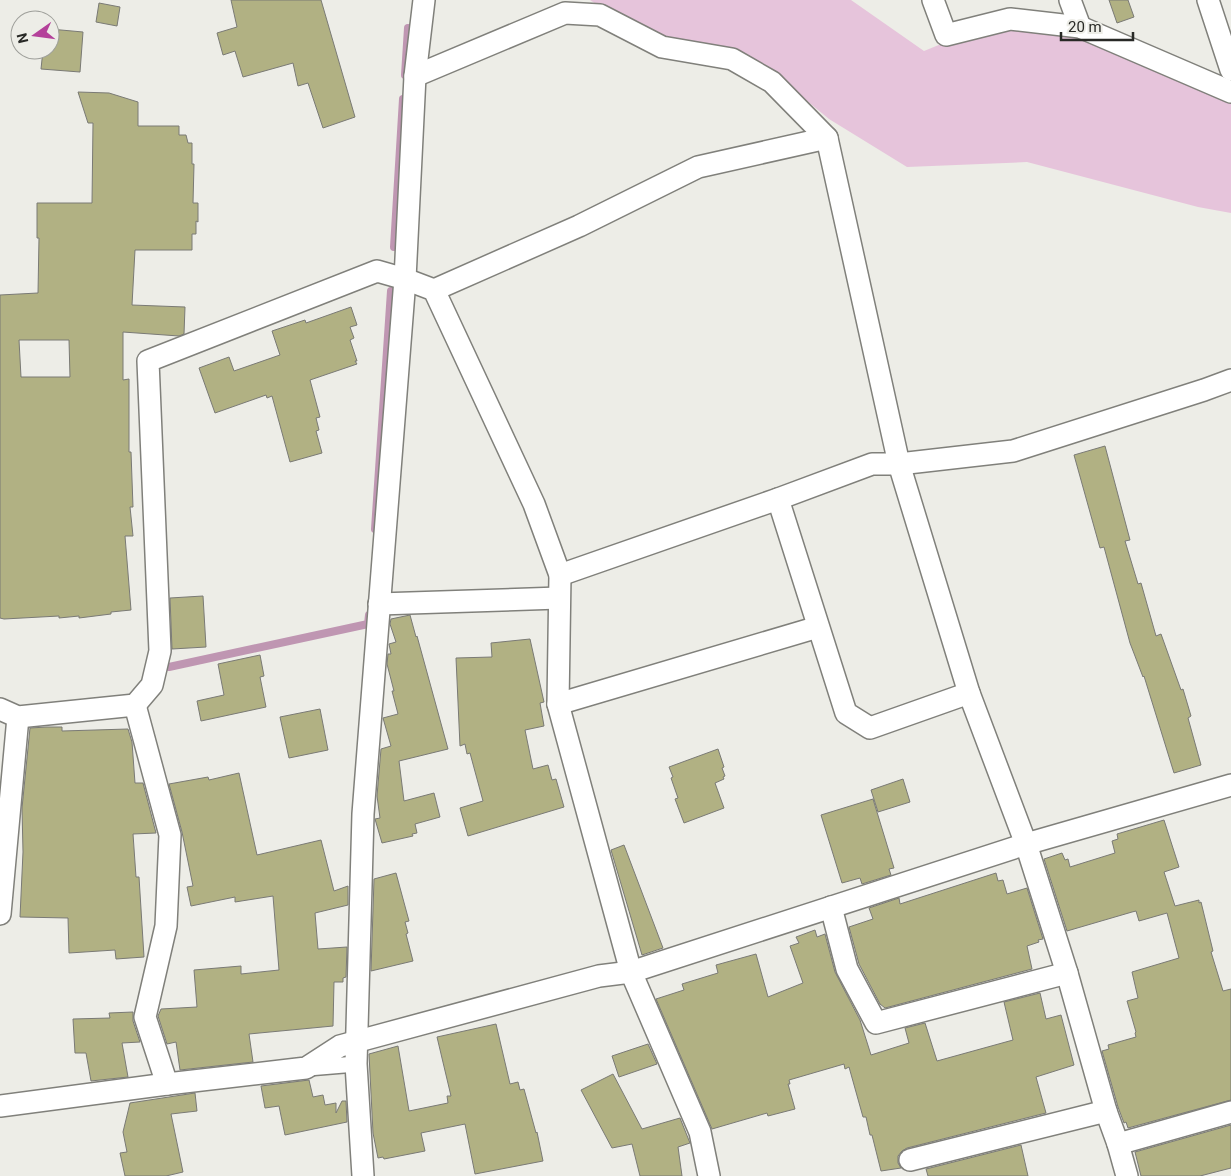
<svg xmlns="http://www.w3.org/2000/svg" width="1231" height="1176" viewBox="0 0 1231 1176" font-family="Roboto,sans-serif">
  <rect width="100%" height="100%" fill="#edede7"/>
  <!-- green -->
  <path fill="#e6c4db" d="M590 0H851L924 51 951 40 1006 27 1078 37 1231 103V213L1198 207 1027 162 907 167 829 119 766 67 683 46 608 12Z"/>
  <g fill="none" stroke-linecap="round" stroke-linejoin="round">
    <!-- stream -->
    <g stroke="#bf96b2" stroke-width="8">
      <path d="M405 75 408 28"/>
      <path d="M394 247 403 99"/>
      <path d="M375 529 391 291"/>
      <path d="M169 667 368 624 369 615"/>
    </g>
  </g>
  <!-- building -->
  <g fill="#b1b183" stroke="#7a7a75" fill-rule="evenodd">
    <path d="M231 0H321L355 117 323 128 308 83 298 86 293 63 243 77 235 51 223 55 217 33 237 27Z"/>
    <path d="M1109 0H1128L1134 17 1117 23Z"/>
    <path d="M99 3 120 7 117 26 96 22Z"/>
    <path d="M50 29 83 32 80 72 41 69 43 50H50Z"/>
    <path d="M78 92 109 93 138 102V126H179V135H186L188 143H192V164H194L193 203H198V222L196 221V234H192V250H135L132 305 185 307 184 334 179 336 123 332V380L129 379V452H131L133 507H130L133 536H125L131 610 111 612V614L79 618V616L59 618V616L4 619 0 618V295L38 293 39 238H37V203H92L93 123H88ZM19 340H69L70 377H21Z"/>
    <path d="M351 307 357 325 350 327 354 338 350 340 357 361H355L357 364 310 380 320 417 316 418 319 430 316 431 322 453 290 462 272 396 267 398 266 395 215 413 199 368 229 357 234 371 280 355 272 331 305 320 306 323Z"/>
    <path d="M1105 446 1130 540 1125 541 1138 584 1141 583 1156 636 1161 634 1181 690 1183 689 1191 716 1188 718 1201 765 1174 773 1144 676 1143 677 1130 643 1104 547 1100 548 1074 455Z"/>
    <path d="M203 596 206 647 172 649 170 598Z"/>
    <path d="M410 615 416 637 417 636 448 749 399 761 404 801 434 793 440 817 415 824 417 833 412 834 413 836 382 843 375 819 380 818 377 796 381 749 391 746 383 718 398 714 392 691H394L387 664 388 654H391L389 644 396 642 390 624 391 619Z"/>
    <path d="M530 639 544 702 540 703 544 726 525 730 533 769 548 765 552 780 556 779 564 807 468 836 460 808 483 801 470 753 467 754 465 744 460 746 456 658 492 657 491 643Z"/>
    <path d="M260 655 264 676 260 677 266 707 201 721 197 701 224 695 218 664Z"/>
    <path d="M320 709 328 750 289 758 280 717Z"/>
    <path d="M47 727H62V731L128 729 132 742 135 783H143L156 833 133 834 136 877H139L144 957 116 959 115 950 69 953 68 918 20 917 23 852 22 808 30 728Z"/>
    <path d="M718 749 724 767 722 768 725 776 723 777 724 779 715 783 724 808 684 823 675 799 678 798 671 778 673 777 669 767Z"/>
    <path d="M239 773 257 855 321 840 334 891 348 886V905L315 913 318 949 347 947 346 977 343 978V982H334L333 1026 249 1034 253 1062 180 1070 176 1042 167 1044 158 1016 161 1009 197 1007 194 970 241 966V974L279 970 273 896 235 902V897L191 906 187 887 193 886 182 832 169 784 208 777 209 780Z"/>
    <path d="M903 779 910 802 878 812 871 790Z"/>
    <path d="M873 799 894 868 889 869 891 875 862 884 860 878 842 883 821 815Z"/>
    <path d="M1164 820 1179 867 1164 872 1175 906 1199 900V903L1201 902 1213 951 1211 952 1223 991 1231 989V1100L1128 1128 1126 1122 1124 1123 1118 1107 1102 1051 1109 1049 1108 1045 1136 1037 1135 1033 1136 1032 1127 1001 1138 998 1132 972 1179 958 1167 913 1139 921 1136 911 1132 912 1067 931 1044 859 1062 853 1065 860 1068 859 1070 867 1115 853 1112 841 1118 839 1117 834Z"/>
    <path d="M624 845 663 948 642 955 611 850Z"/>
    <path d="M396 873 409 921 405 922 408 933 406 934 413 961 371 971 374 879Z"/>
    <path d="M996 873 998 881 1003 880 1007 894 1027 888 1043 939 1038 940 1039 942 1027 946 1032 969 885 1008 880 1004 859 964 849 927 873 919 869 908 899 898 900 904Z"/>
    <path d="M815 930 817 937 825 934 835 972 860 1020 871 1055 909 1043 905 1028 925 1023 937 1061 1013 1040 1004 1002 1040 993 1046 1019 1061 1015 1074 1065 1036 1077 1046 1113 907 1148 902 1151 898 1156V1163L901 1168 881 1171 872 1135H870L866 1117H863L849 1067 845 1069 844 1064 789 1080 790 1084H788L795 1109 768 1116 767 1113 712 1129 656 999 684 990 682 984 718 973 716 965 756 954 768 997 803 983 790 946 799 943 796 937Z"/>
    <path d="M133 1012V1021L140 1042 122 1043 128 1077 91 1081 86 1053H75L73 1019 110 1018 109 1013Z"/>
    <path d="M496 1024 510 1084 518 1082 520 1090 524 1089 536 1133 537 1132 543 1161 475 1174 465 1124 421 1133 425 1151 384 1159 383 1157 378 1158 373 1133 369 1054 398 1046 409 1111 448 1103 447 1096H451L437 1037Z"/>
    <path d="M648 1044 657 1064 619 1077 612 1056Z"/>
    <path d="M613 1074 642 1129 680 1118 690 1143 678 1147 682 1176H640L632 1144 612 1148 581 1090Z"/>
    <path d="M309 1080 313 1097 323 1095 325 1105 336 1103V1113L342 1101H346L347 1122 285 1135 279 1106 265 1108 261 1086Z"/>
    <path d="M195 1093 197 1111 171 1114 183 1172 166 1176H125L120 1153 127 1152 123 1132 130 1103Z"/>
    <path d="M1231 1125V1168L1200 1176H1141L1135 1152Z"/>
    <path d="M1021 1145 1028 1176H928L926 1169Z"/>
  </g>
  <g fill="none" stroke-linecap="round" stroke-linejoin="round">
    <defs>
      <path id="pedestrian" d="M308 1068 356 1064"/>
      <g id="minor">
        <path d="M933 0 946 35 1010 19 1080 27 1231 92"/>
        <path d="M1070 0 1080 27"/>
        <path d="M1208 0 1231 70"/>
        <path d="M415 76 565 13 600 15 662 47 732 59 772 82 827 138 899 464 969 693 1026 844 1067 973 1106 1111 1118 1144 1127 1176"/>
        <path d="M434 290 579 226 698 167 827 138"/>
        <path d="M778 499 846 713 870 728 969 693"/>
        <path d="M560 575 778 499 872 464H899L1013 451 1204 390 1231 380"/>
        <path d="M379 604 559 598"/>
        <path d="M558 704 818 627"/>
        <path d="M135 705 170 835 166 926 145 1017 167 1084"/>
        <path d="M0 709 18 717 135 705 152 685 160 651 148 361 377 271 405 279 434 290 534 504 560 575 558 704 631 972 700 1132 709 1176"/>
        <path d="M831 907 847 969 876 1023 1067 973"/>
        <path d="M0 914 18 717"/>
        <path d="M0 1106 167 1084 306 1068 340 1046 599 976 631 972 1026 844 1231 785"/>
        <path d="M1118 1144 1231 1112"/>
        <path d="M910 1160 1106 1111"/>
        <path d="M363 1176 356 1064 363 814 405 279 415 76 424 0"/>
      </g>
    </defs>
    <!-- pedestrian casing -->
    <use href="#pedestrian" stroke="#80807b" stroke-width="18"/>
    <!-- minor casing -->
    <use href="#minor" stroke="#80807b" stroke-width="24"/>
    <!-- pedestrian -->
    <use href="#pedestrian" stroke="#fff" stroke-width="15"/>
    <!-- minor -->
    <use href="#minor" stroke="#fff" stroke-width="21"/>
  </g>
  <!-- north arrow -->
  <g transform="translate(35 35) rotate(256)"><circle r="24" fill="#edede7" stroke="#9e9f9a"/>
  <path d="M0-4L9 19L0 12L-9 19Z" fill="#b4419a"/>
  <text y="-8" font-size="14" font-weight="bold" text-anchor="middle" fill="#282926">N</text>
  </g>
  <!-- scale -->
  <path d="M1061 32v8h72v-8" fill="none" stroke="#282926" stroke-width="2.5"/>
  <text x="1068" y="32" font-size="15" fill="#282926" stroke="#edede7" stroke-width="4" paint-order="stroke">20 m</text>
</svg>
